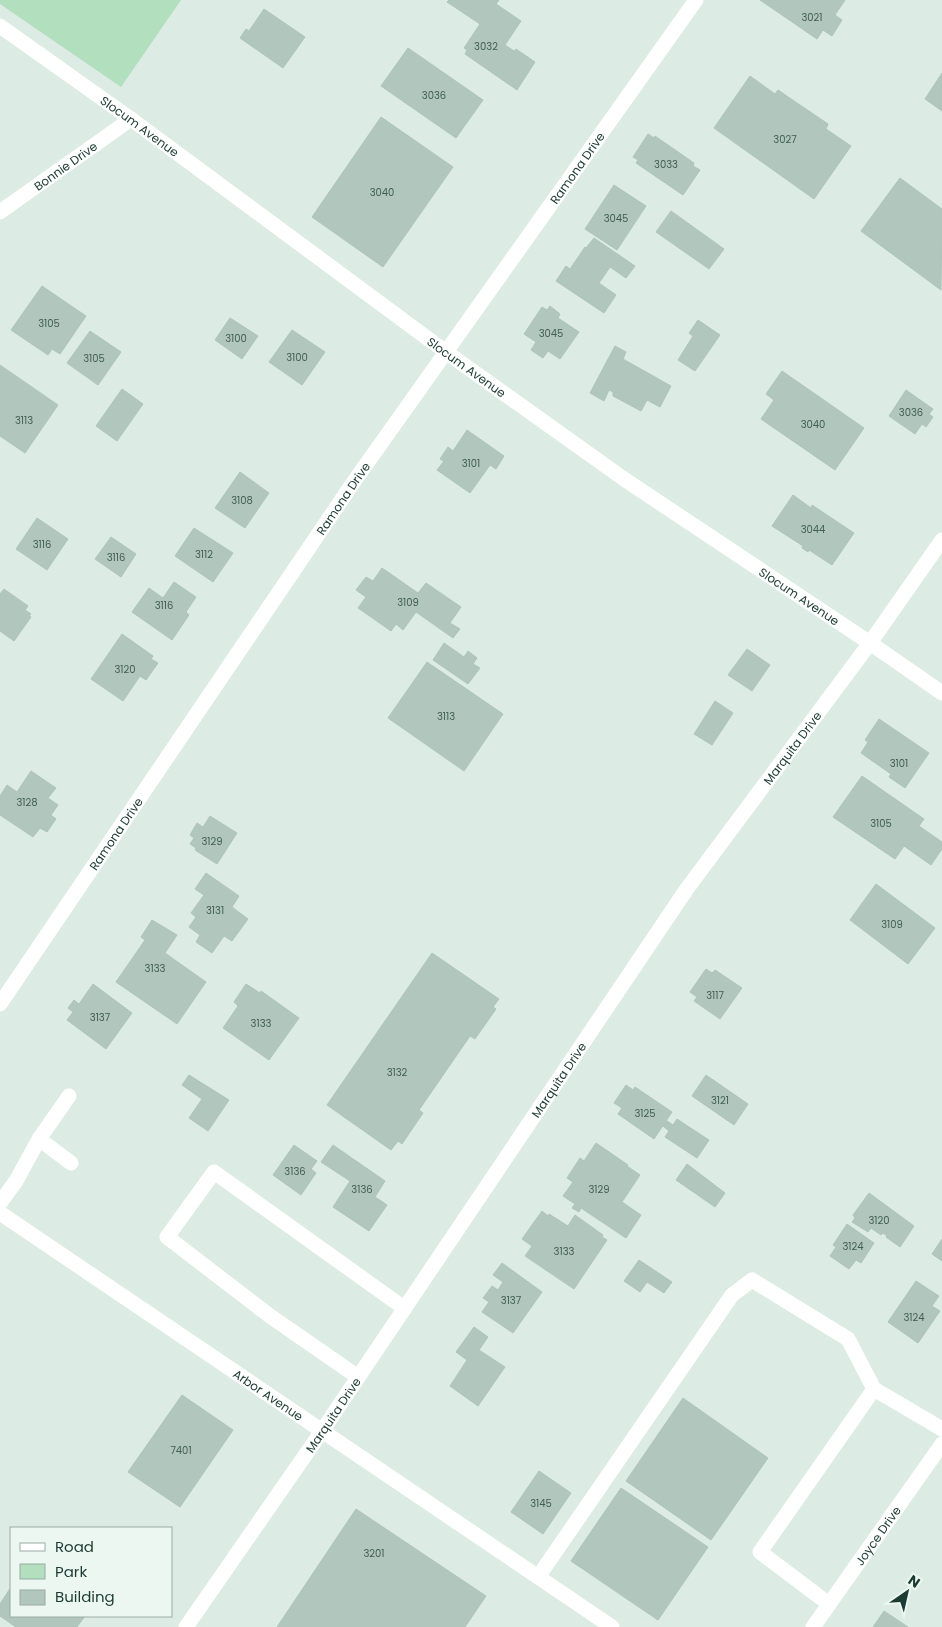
<svg xmlns="http://www.w3.org/2000/svg" width="942" height="1627" viewBox="0 0 942 1627" font-family="Poppins,sans-serif">
  <rect width="100%" height="100%" fill="#dcebe4"/>
  <!-- green -->
  <path fill="#b2dfbd" d="M0 0H181L121 87 0 4Z"/>
  <!-- building -->
  <g fill="#b1c6bd" stroke="#aec5bb">
    <path d="M449 0H499L496 4 521 21 505 45 514 51 516 49 535 62 517 90 465 54 467 50 464 48 480 24 447 2Z"/>
    <path d="M760 0H845L835 15 842 20 832 36 823 30 817 39Z"/>
    <path d="M264 9 305 37 283 68 240 38 246 29 249 31Z"/>
    <path d="M408 48 483 100 456 138 381 86Z"/>
    <path d="M942 73V111L925 99Z"/>
    <path d="M750 76 775 94 778 90 828 124 826 129 851 146 814 199 714 128Z"/>
    <path d="M381 117 453 167 383 267 312 217Z"/>
    <path d="M648 134 654 138 655 136 694 163 693 166 700 170 683 195 636 163 638 160 633 157Z"/>
    <path d="M900 178 942 209 941 290 861 231Z"/>
    <path d="M614 185 646 206 617 250 585 229Z"/>
    <path d="M671 211 724 249 709 269 656 232Z"/>
    <path d="M594 238 635 266 626 278 610 267 599 283 616 295 604 313 556 281 566 266 570 269 585 247 586 248Z"/>
    <path d="M42 286 86 316 60 354 52 349 48 355 11 330Z"/>
    <path d="M550 306 560 314 558 318 579 332 560 359 548 351 543 358 531 350 536 342 524 334 542 307 547 310Z"/>
    <path d="M230 318 258 336 242 359 215 340Z"/>
    <path d="M698 320 720 335 695 371 678 360 693 336 689 333Z"/>
    <path d="M292 330 325 352 302 385 269 362Z"/>
    <path d="M90 331 121 352 98 385 67 363Z"/>
    <path d="M615 346 626 352 623 359 671 386 660 407 647 400 641 411 613 396V392L609 390 604 401 590 393Z"/>
    <path d="M0 365 58 405 25 453 0 436Z"/>
    <path d="M782 371 864 428 835 470 761 419 774 400 766 394Z"/>
    <path d="M122 389 143 404 117 441 96 426Z"/>
    <path d="M906 390 933 409 929 414 933 417 926 427 922 424 915 434 889 416Z"/>
    <path d="M467 430 504 456 496 469 490 465 470 493 437 470 444 461 440 459 448 447 453 451Z"/>
    <path d="M240 472 269 493 245 528 215 508Z"/>
    <path d="M793 495 811 508 812 505 854 533 832 565 809 550 808 552 802 548 803 546 772 526Z"/>
    <path d="M37 518 68 539 47 570 16 549Z"/>
    <path d="M194 528 233 553 213 582 175 556Z"/>
    <path d="M111 537 136 554 121 577 95 559Z"/>
    <path d="M382 568 418 593 426 583 461 607 450 623 460 629 453 638 416 612 403 630 396 624 391 631 358 608 366 597 356 590 366 577 373 581Z"/>
    <path d="M174 582 196 597 186 612 189 615 172 640 132 612 149 588 163 598Z"/>
    <path d="M4 589 28 606 25 610 31 614 29 616 31 617 14 641 0 631V594Z"/>
    <path d="M122 634 153 656 151 659 158 663 146 680 140 676 123 701 91 679Z"/>
    <path d="M444 643 464 657 468 651 477 658 473 664 480 668 468 684 433 660Z"/>
    <path d="M747 649 770 665 752 691 728 675Z"/>
    <path d="M427 662 503 714 464 771 388 718Z"/>
    <path d="M715 701 733 713 712 745 694 734Z"/>
    <path d="M879 719 929 753 905 788 889 777 891 774 861 753 868 742 865 740Z"/>
    <path d="M31 771 56 788 48 798 58 805 51 815 56 819 47 832 40 828 33 837 0 815V796L7 785 17 792Z"/>
    <path d="M862 776 924 819 919 826 942 842V849L931 865 904 846 895 859 833 817Z"/>
    <path d="M210 816 237 833 217 864 195 850 196 848 190 844 194 838 190 835 197 823 203 827Z"/>
    <path d="M206 873 239 896 232 907 248 919 232 941 224 936 212 953 196 942 200 935 189 927 196 917 191 913 204 895 195 889Z"/>
    <path d="M876 884 935 928 908 964 850 920Z"/>
    <path d="M152 920 177 935 165 953 206 982 177 1024 116 982 145 940 141 937Z"/>
    <path d="M432 953 499 999 493 1007 496 1009 475 1039 470 1036 419 1110 423 1113 402 1144 398 1141 391 1150 327 1105Z"/>
    <path d="M706 969 712 973 715 970 742 988 720 1019 694 1001 697 997 690 992Z"/>
    <path d="M93 984 132 1013 106 1049 67 1020 73 1012 68 1008 74 1000 79 1004Z"/>
    <path d="M246 984 260 993 261 991 299 1018 269 1060 223 1028 238 1006 234 1002Z"/>
    <path d="M189 1075 229 1100 208 1131 189 1118 202 1099 182 1085Z"/>
    <path d="M706 1075 748 1104 734 1125 692 1096Z"/>
    <path d="M626 1085 633 1090 635 1087 672 1112 654 1139 618 1114 622 1108 614 1103Z"/>
    <path d="M677 1119 709 1140 697 1158 665 1137 669 1131 663 1126 667 1121 673 1125Z"/>
    <path d="M596 1143 628 1165 627 1166 640 1175 622 1202 641 1215 626 1238 581 1208 579 1212 572 1208 575 1204 563 1196 573 1182 567 1178 580 1158 584 1161Z"/>
    <path d="M294 1145 317 1161 311 1169 316 1173 301 1195 273 1175Z"/>
    <path d="M333 1145 385 1181 375 1197 387 1205 369 1231 333 1207 350 1181 321 1162Z"/>
    <path d="M687 1164 725 1193 715 1207 676 1180Z"/>
    <path d="M869 1193 914 1226 900 1247 886 1237 887 1236 883 1233 881 1235 871 1228 868 1232 852 1222 855 1218 853 1215Z"/>
    <path d="M542 1211 548 1216 549 1214 568 1226 575 1215 603 1235 602 1237 607 1240 574 1289 525 1256 532 1246 522 1239Z"/>
    <path d="M847 1224 874 1243 861 1263 856 1260 849 1269 830 1256 836 1247 833 1245Z"/>
    <path d="M942 1239V1261L932 1254Z"/>
    <path d="M639 1260 672 1282 664 1293 647 1282 640 1292 624 1281Z"/>
    <path d="M502 1263 542 1292 513 1333 482 1312 489 1302 483 1298 492 1286 498 1290 503 1282 493 1275Z"/>
    <path d="M916 1281 939 1296 932 1306 940 1311 918 1343 888 1322Z"/>
    <path d="M474 1327 488 1337 479 1350 505 1367 478 1406 450 1386 467 1360 456 1352Z"/>
    <path d="M182 1395 233 1430 180 1507 128 1472Z"/>
    <path d="M683 1398 768 1458 711 1540 626 1481Z"/>
    <path d="M539 1471 571 1493 543 1534 511 1512Z"/>
    <path d="M621 1488 708 1547 658 1620 571 1561Z"/>
    <path d="M356 1509 486 1596 465 1627H277Z"/>
    <path d="M11 1587V1616H85L77 1627H16L0 1616V1604Z"/>
    <path d="M884 1611 908 1627H873Z"/>
  </g>
  <g fill="none" stroke-linecap="round" stroke-linejoin="round">
    <!-- minor -->
    <g stroke="#fff" stroke-width="15">
      <path id="s1" d="M0 26 131 119 446 352 624 479 870 643 942 693"/>
      <path id="s2" d="M0 212 131 119"/>
      <path id="s3" d="M0 1004 355 480 696 0"/>
      <path d="M39 1139 69 1096"/>
      <path d="M0 1203 16 1181 39 1139 71 1163"/>
      <path id="s4" d="M0 1213 612 1627"/>
      <path d="M358 1377 270 1316 167 1237 214 1172 404 1308"/>
      <path d="M538 1577 732 1295 752 1280 848 1339 874 1389"/>
      <path d="M829 1604 760 1552 874 1389 942 1429"/>
      <path id="s5" d="M186 1627 322 1431 686 890 870 643 942 540"/>
      <path id="s6" d="M813 1627 942 1444"/>
    </g>
  </g>
  <g text-anchor="middle" dominant-baseline="central" stroke-width="4" stroke-linejoin="round" paint-order="stroke">
    <!-- number labels -->
    <g font-size="10" fill="#415e55">
      <text x="812" y="17">3021</text>
      <text x="486" y="46">3032</text>
      <text x="434" y="95">3036</text>
      <text x="785" y="139">3027</text>
      <text x="666" y="164">3033</text>
      <text x="382" y="192">3040</text>
      <text x="616" y="218">3045</text>
      <text x="49" y="323">3105</text>
      <text x="551" y="333">3045</text>
      <text x="236" y="338">3100</text>
      <text x="297" y="357">3100</text>
      <text x="94" y="358">3105</text>
      <text x="911" y="412">3036</text>
      <text x="24" y="420">3113</text>
      <text x="813" y="424">3040</text>
      <text x="471" y="463">3101</text>
      <text x="242" y="500">3108</text>
      <text x="813" y="529">3044</text>
      <text x="42" y="544">3116</text>
      <text x="204" y="554">3112</text>
      <text x="116" y="557">3116</text>
      <text x="408" y="602">3109</text>
      <text x="164" y="605">3116</text>
      <text x="125" y="669">3120</text>
      <text x="446" y="716">3113</text>
      <text x="899" y="763">3101</text>
      <text x="27" y="802">3128</text>
      <text x="881" y="823">3105</text>
      <text x="212" y="841">3129</text>
      <text x="215" y="910">3131</text>
      <text x="892" y="924">3109</text>
      <text x="155" y="968">3133</text>
      <text x="715" y="995">3117</text>
      <text x="100" y="1017">3137</text>
      <text x="261" y="1023">3133</text>
      <text x="397" y="1072">3132</text>
      <text x="720" y="1100">3121</text>
      <text x="645" y="1113">3125</text>
      <text x="295" y="1171">3136</text>
      <text x="362" y="1189">3136</text>
      <text x="599" y="1189">3129</text>
      <text x="879" y="1220">3120</text>
      <text x="853" y="1246">3124</text>
      <text x="564" y="1251">3133</text>
      <text x="511" y="1300">3137</text>
      <text x="914" y="1317">3124</text>
      <text x="181" y="1450">7401</text>
      <text x="541" y="1503">3145</text>
      <text x="374" y="1553">3201</text>
    </g>
    <!-- street labels -->
    <g font-size="12" fill="#1c3b32" stroke="#edf7f2">
      <text stroke="none"><textPath href="#s1" startOffset="172">Slocum Avenue</textPath></text>
      <text stroke="none"><textPath href="#s2" startOffset="80">Bonnie Drive</textPath></text>
      <text stroke="none"><textPath href="#s3" startOffset="1016">Ramona Drive</textPath></text>
      <text stroke="none"><textPath href="#s1" startOffset="578">Slocum Avenue</textPath></text>
      <text stroke="none"><textPath href="#s3" startOffset="611">Ramona Drive</textPath></text>
      <text stroke="none"><textPath href="#s1" startOffset="982">Slocum Avenue</textPath></text>
      <text stroke="none"><textPath href="#s5" startOffset="1068">Marquita Drive</textPath></text>
      <text stroke="none"><textPath href="#s3" startOffset="206">Ramona Drive</textPath></text>
      <text stroke="none"><textPath href="#s5" startOffset="662">Marquita Drive</textPath></text>
      <text stroke="none"><textPath href="#s4" startOffset="324">Arbor Avenue</textPath></text>
      <text stroke="none"><textPath href="#s5" startOffset="258">Marquita Drive</textPath></text>
      <text stroke="none"><textPath href="#s6" startOffset="112">Joyce Drive</textPath></text>
    </g>
  </g>
  <!-- legend -->
  <rect x="10" y="1527" width="162" height="90" fill="#edf7f2" stroke="#99aca5"/>
  <rect x="20" y="1543" width="25" height="8" fill="#ffffff" stroke="#99aca5"/>
  <text x="55" y="1552" font-size="15" fill="#1c3b32">Road</text>
  <rect x="20" y="1564" width="25" height="15" fill="#b2dfbd" stroke="#99aca5"/>
  <text x="55" y="1577" font-size="15" fill="#1c3b32">Park</text>
  <rect x="20" y="1590" width="25" height="15" fill="#b1c6bd" stroke="#99aca5"/>
  <text x="55" y="1602" font-size="15" fill="#1c3b32">Building</text>
  <!-- north arrow -->
  <g transform="translate(907 1592) rotate(34)" stroke="#edf7f2" stroke-width="4" paint-order="stroke">
  <path d="M0-4L9 19L0 12L-9 19Z" fill="#1c3b32"/>
  <text y="-8" font-size="14" font-weight="bold" text-anchor="middle" fill="#1c3b32">N</text>
  </g>
</svg>
